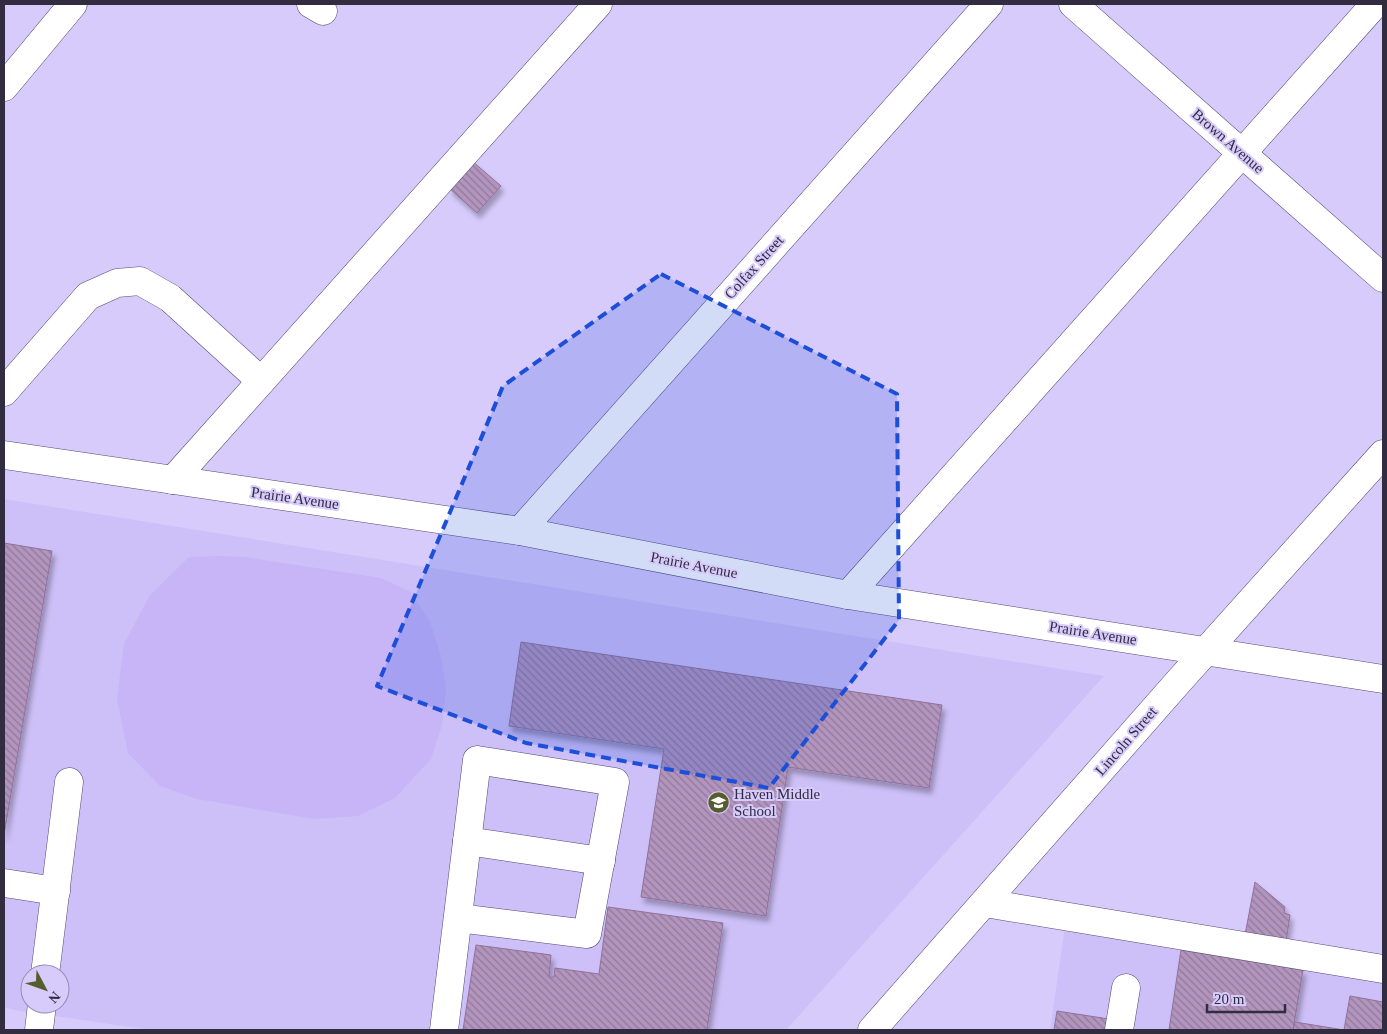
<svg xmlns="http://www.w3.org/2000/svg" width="1387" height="1034" viewBox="0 0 1387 1034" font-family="Georgia,serif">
  <defs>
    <pattern id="building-back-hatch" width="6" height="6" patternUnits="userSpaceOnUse" patternTransform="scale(1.25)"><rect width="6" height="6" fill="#b294bd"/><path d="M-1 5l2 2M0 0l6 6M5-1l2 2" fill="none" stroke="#91799b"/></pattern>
    <filter id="shadow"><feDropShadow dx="3" dy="5.5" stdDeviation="2.5" flood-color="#0004"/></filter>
  </defs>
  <rect width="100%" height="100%" fill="#d7cbfc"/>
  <!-- built -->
  <g fill="#cdbff7" fill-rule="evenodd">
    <path d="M4 499 1104 676 786 1030H151L14 1010 4 1007ZM30 974H60V1004H30Z"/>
    <path d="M1067 913 1383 964V1030H1050Z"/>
  </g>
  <!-- green -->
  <path fill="#c7b5f8" d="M220 556 245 557 381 578 411 592 430 622 441 656 446 690 442 725 431 759 395 798 358 816 314 819 197 799 160 786 128 753 117 699 124 644 150 595 189 557Z"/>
  <!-- building -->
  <g fill="url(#building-back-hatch)" stroke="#8f729a" filter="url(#shadow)">
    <path d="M472 161 501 186 477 213 449 188Z"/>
    <path d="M4 543 52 551 4 835Z"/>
    <path d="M521 642 942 705 929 788 788 767 766 916 641 897 664 749 509 726Z"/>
    <path d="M1255 882 1285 907 1284 913 1290 915 1286 942 1245 935Z"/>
    <path d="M608 907 723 923 707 1030H463L476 945 551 955 549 977H554L555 968 599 974Z"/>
    <path d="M1181 950 1303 970 1293 1030H1169Z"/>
    <path d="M1350 996 1383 1002V1030H1293L1295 1022 1344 1030Z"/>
    <path d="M1057 1011 1109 1019 1107 1030H1054Z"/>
  </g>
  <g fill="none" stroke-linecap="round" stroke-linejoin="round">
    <defs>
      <g id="minor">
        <path d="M311 4 323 11"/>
        <path d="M1073 4 1383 278"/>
        <path d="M4 87 73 4"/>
        <path d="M4 392 88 296 117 283 140 281 170 298 261 381"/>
        <path d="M4 455 520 531 848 595 1383 679"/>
        <path d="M173 480 598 4"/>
        <path d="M520 531 989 4"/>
        <path d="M848 595 1375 4"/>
        <path d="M467 841 601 861"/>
        <path d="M4 883 56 891"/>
        <path d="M985 903 1383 969"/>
        <path d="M45 974 69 782"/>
        <path d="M39 1030 42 1004"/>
        <path d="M444 1030 477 760 615 782 587 934 458 918"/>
        <path d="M872 1030 1179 681 1383 454"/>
        <path d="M1119 1030 1126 988"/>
      </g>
    </defs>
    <!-- minor casing -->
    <use href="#minor" stroke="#554972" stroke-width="29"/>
    <!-- minor -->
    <use href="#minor" stroke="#fff" stroke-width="28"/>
  </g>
  <!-- marked area -->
  <path fill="#1d4ed8" fill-opacity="0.2" stroke="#1d4ed8" stroke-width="4" stroke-dasharray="10 6" stroke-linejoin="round" d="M661 274 897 394 899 620 769 788 526 743 377 686 503 386Z"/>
  <!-- icons -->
  <defs>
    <symbol id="school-disc" viewBox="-11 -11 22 22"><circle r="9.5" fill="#555d2c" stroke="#d7cbfc"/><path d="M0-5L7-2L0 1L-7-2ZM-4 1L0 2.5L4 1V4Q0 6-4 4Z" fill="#fff"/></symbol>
  </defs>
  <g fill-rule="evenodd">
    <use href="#school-disc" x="706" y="790" width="25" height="25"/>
  </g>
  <g text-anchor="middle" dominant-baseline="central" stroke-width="4" stroke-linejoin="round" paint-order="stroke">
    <!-- street labels -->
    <g font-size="15" fill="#312c3f" stroke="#d7cbfc">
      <text transform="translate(1228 141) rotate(41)">Brown Avenue</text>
      <text transform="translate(754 267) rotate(-48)">Colfax Street</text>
      <text transform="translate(295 498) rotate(8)">Prairie Avenue</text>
      <text transform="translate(694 565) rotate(11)">Prairie Avenue</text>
      <text transform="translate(1093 633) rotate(9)">Prairie Avenue</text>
      <text transform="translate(1126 741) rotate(-49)">Lincoln Street</text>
    </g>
    <!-- poi labels -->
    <g font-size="15" fill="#312c3f" stroke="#d7cbfc" text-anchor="start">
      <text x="734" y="794">Haven Middle<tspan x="734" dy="17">School</tspan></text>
    </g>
  </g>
  <!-- border -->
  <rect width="1387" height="1034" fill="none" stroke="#312c3f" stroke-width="10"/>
  <!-- north arrow -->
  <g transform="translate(45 989) rotate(131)"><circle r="24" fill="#d7cbfc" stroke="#958bb0"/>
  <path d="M0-4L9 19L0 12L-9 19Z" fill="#555d2c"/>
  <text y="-8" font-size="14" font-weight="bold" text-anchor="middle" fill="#312c3f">N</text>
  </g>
  <!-- scale -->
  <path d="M1207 1004v8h78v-8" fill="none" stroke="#312c3f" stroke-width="2.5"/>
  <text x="1214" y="1004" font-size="15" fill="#312c3f" stroke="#d7cbfc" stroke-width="4" paint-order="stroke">20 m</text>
</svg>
